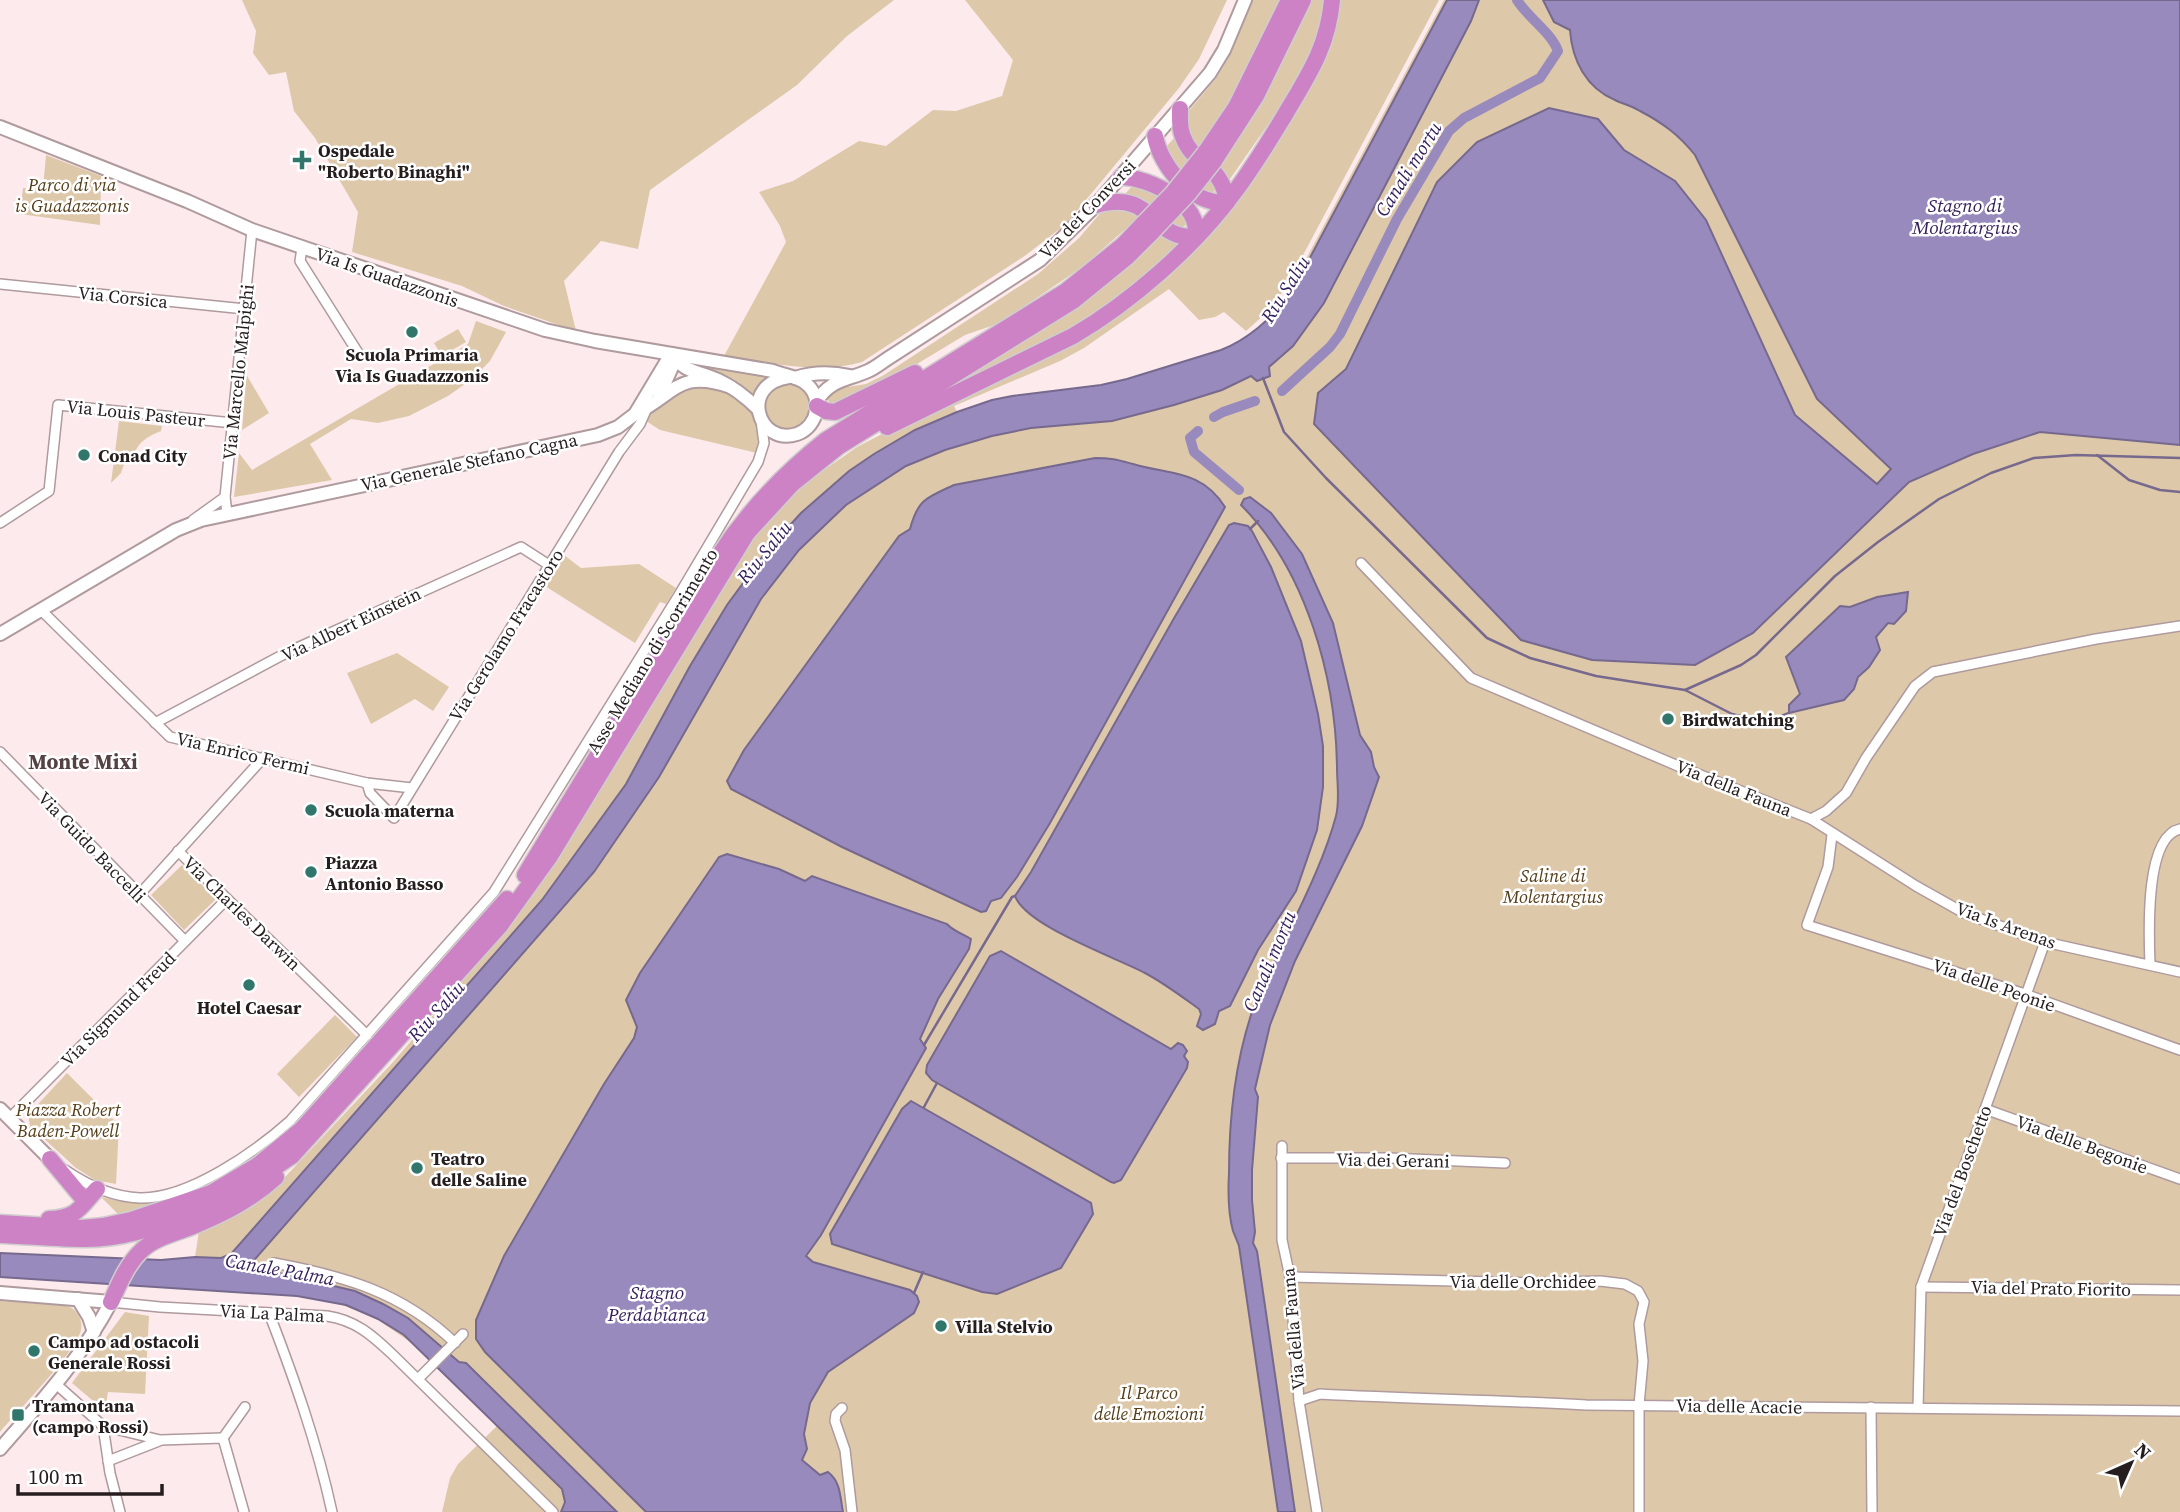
<svg xmlns="http://www.w3.org/2000/svg" width="2180" height="1512" viewBox="0 0 2180 1512" font-family="'Source Serif 4',serif">
  <rect width="100%" height="100%" fill="#fdeaed"/>
  <!-- green -->
  <g fill="#dec8aa" fill-rule="evenodd">
    <path d="M242 0H894L847 36 797 85 650 190 638 249 601 241 564 281 576 331 504 306 462 286 352 252 358 212 315 138 294 111 286 72 269 75 253 53 256 31Z"/>
    <path d="M965 0H1227L1199 59 1179 88 1066 224 1026 255 862 362C819 375 768 362 724 356L786 242 780 226 759 192 793 181 859 141 886 146 933 110 956 111 1002 96 1013 60Z"/>
    <path d="M1253 0H1280L1223 113 1197 149 1188 137 1187 113 1218 76 1229 57Z"/>
    <path d="M1310 0H1327L1325 18 1301 77 1230 179H1228L1217 167Z"/>
    <path d="M1337 0H1439L1286 287C1274 304 1262 318 1246 331L1224 312 1215 317 1199 320 1169 289 1084 348 1060 361 954 406 957 412 915 430 876 453 1110 387 1221 350 1257 332 1282 304 1444 0H2180V1512H442L450 1478 458 1464 497 1426 416 1346 375 1318 337 1303 310 1297 265 1294 211 1257H195L199 1231 248 1208 271 1192 394 1061 511 924 559 854 746 544 790 494 857 447 1133 303 1170 276 1246 190ZM579 852 537 910 263 1216 501 948 542 900Z"/>
    <path d="M1177 135 1220 183 1211 196 1178 172 1164 149Z"/>
    <path d="M46 155 101 176 100 225 20 214 23 188H43Z"/>
    <path d="M1135 183H1144L1191 221 1179 230 1132 196 1125 194Z"/>
    <path d="M1128 204 1178 241V244L1129 288 1074 329 932 397 1080 304 1114 278 1157 239 1138 218 1082 267 1000 323 965 335 902 373 841 402 829 403 827 395 841 388 866 384 884 375 1038 274 1079 238 1103 210Z"/>
    <path d="M476 321 506 332 490 361 472 379 448 396 409 416 378 423 351 419 310 444 332 480 234 497 239 453 252 470 468 344Z"/>
    <path d="M458 329 466 342 442 356 434 343Z"/>
    <path d="M687 364 765 376V379L754 396 734 379Z"/>
    <path d="M246 374 269 413 242 430 246 380Z"/>
    <circle cx="787" cy="407" r="23"/>
    <path d="M716 385C747 397 762 419 757 453L660 430 646 421C668 388 678 389 716 385Z"/>
    <path d="M119 421 162 426 161 431C148 436 136 443 134 457L125 461 121 473 111 483Z"/>
    <path d="M564 555 581 568 639 564 676 588 666 604 660 602 635 643 545 586Z"/>
    <path d="M397 653 449 687 433 711 415 699 371 724 347 673Z"/>
    <path d="M182 865 216 899 184 930 151 895Z"/>
    <path d="M335 1015 357 1037 299 1097 277 1074Z"/>
    <path d="M67 1073 119 1125 116 1184 95 1180 76 1168 30 1126 28 1115Z"/>
    <path d="M101 1197 124 1202 154 1204 119 1215Z"/>
    <path d="M0 1301C16 1302 58 1302 70 1307 78 1311 83 1321 81 1330 76 1352 17 1412 0 1432Z"/>
    <path d="M125 1312 149 1316 145 1394 108 1392 105 1411 72 1383Z"/>
  </g>
  <!-- water -->
  <g fill="#988abd" stroke="#76698d" stroke-width="2">
    <path d="M1447 0H1479L1471 21 1324 303 1293 346 1269 367 1270 376 1257 381 1251 376 1222 390 1174 405 1112 421 1031 428 992 436 945 450 906 466 846 505 799 550 761 599 659 777 594 872 249 1266 355 1291 383 1304 408 1318 459 1362 466 1363 617 1512H561L565 1502 562 1489 404 1335 378 1319 346 1305 297 1296 0 1277V1253L161 1260 195 1257 221 1258 231 1254 542 900 626 784 690 666 727 605 768 549 801 513 849 471 874 454 915 430 957 412 992 400 1012 396 1101 385 1127 379 1221 350C1249 339 1268 320 1288 299Z"/>
    <path d="M1543 0H2180V445L2040 432 1973 454 1909 482 1753 633 1695 665 1592 660 1521 640 1314 424 1318 393 1346 369 1437 182 1477 142 1549 108 1598 119 1624 150 1675 181 1706 220 1795 415 1877 484 1891 469 1817 399 1695 155C1679 135 1663 123 1640 111 1632 106 1623 104 1615 100 1586 88 1572 60 1570 30L1554 22Z"/>
    <path d="M1095 458C1112 458 1118 460 1133 464 1169 475 1201 469 1225 507L1050 823 1017 877 1001 898 991 901 986 911 981 912 842 847 731 789 727 781 744 750 899 536 910 529C918 499 926 498 954 485Z"/>
    <path d="M1250 497 1271 513 1302 554 1333 623 1360 735 1371 752 1374 767 1379 777 1362 826 1295 961 1270 1025 1255 1089 1258 1097 1252 1170V1200L1255 1232 1253 1243 1257 1251 1295 1512H1278L1239 1246C1237 1240 1235 1236 1233 1231 1228 1213 1228 1191 1229 1173 1229 1115 1235 1060 1254 1006 1259 992 1266 980 1272 967 1294 918 1322 868 1336 816 1340 800 1337 783 1337 768 1336 677 1306 570 1241 505L1244 499Z"/>
    <path d="M1234 523 1248 526 1252 531 1271 567 1301 641 1318 714 1323 746V787L1317 830 1296 891 1258 950 1230 1006 1219 1011 1215 1024 1203 1030 1197 1026 1201 1014 1199 1009C1181 996 1164 983 1145 973 1115 957 1026 926 1015 896L1031 872 1173 620 1229 525Z"/>
    <path d="M1908 592 1906 611 1894 624 1888 623 1876 637 1880 650 1869 667 1858 677 1854 689 1844 700 1789 713V705L1800 694 1786 657 1840 606 1850 607 1877 597Z"/>
    <path d="M727 854 779 869 805 881 812 876 947 924C953 931 963 934 971 939L969 949 938 999 920 1039 926 1048 821 1235 806 1256 813 1262 910 1290 917 1296 919 1302 914 1313 828 1372 810 1403 804 1434 807 1449 802 1460 820 1475 828 1472C841 1482 840 1497 843 1512H646L485 1352 476 1339V1320L504 1256 604 1084 634 1038 637 1027 626 1000 640 973 719 857Z"/>
    <path d="M1001 951 1171 1049 1178 1043 1183 1045 1187 1051 1184 1056 1188 1062 1187 1068 1121 1180 1114 1183 1111 1182 932 1080 926 1073 927 1065 990 956Z"/>
    <path d="M911 1101 1091 1203 1093 1214 1061 1268 997 1294 982 1292 832 1244 830 1234 902 1109Z"/>
  </g>
  <g fill="none" stroke-linecap="round" stroke-linejoin="round">
    <!-- stream -->
    <g stroke="#76698d" stroke-width="2.5">
      <path d="M1263 378 1284 432 1326 478 1487 638 1530 658 1596 676 1685 690 1732 714 1765 722 1789 713"/>
      <path d="M2097 455 2129 480 2160 490 2180 492"/>
      <path d="M1250 529 1258 521"/>
      <path d="M1685 690 1741 665 1756 655 1835 576 1878 542 1939 499 1991 473 2034 458 2076 455 2180 458"/>
      <path d="M924 1045 1012 897 1015 896"/>
      <path d="M924 1107 937 1083"/>
      <path d="M914 1293 923 1272"/>
    </g>
    <!-- canal -->
    <g stroke="#988abd" stroke-width="10">
      <path d="M1282 391 1330 347 1340 334 1397 219 1449 131 1464 118 1540 78 1558 51C1551 32 1529 19 1517 0"/>
      <path d="M1214 417 1223 412 1255 401"/>
      <path d="M1198 431 1190 438 1194 452 1239 490"/>
    </g>
    <defs>
      <g id="minor">
        <path d="M302 248 300 261 360 356"/>
        <path d="M0 284 245 309"/>
        <path d="M227 513 225 497 252 230"/>
        <path d="M193 520 225 497"/>
        <path d="M0 523 49 491 58 405 233 423"/>
        <path d="M1361 563 1471 678 1678 766 1811 819 1826 811 1846 793 1866 758 1915 686 1933 672 2096 639 2180 626"/>
        <path d="M41 610 170 737 367 783 412 788"/>
        <path d="M155 723 288 652 521 547 549 565"/>
        <path d="M0 752 185 941"/>
        <path d="M367 783 370 793 394 818 619 452 640 424 647 408"/>
        <path d="M1811 819 1916 886 1964 913 2045 942 2180 972"/>
        <path d="M1832 835 1828 867 1807 925 2025 994 2180 1050"/>
        <path d="M178 851 367 1035"/>
        <path d="M138 896 264 757"/>
        <path d="M2150 965C2149 936 2144 837 2180 829"/>
        <path d="M1985 1109 2180 1179"/>
        <path d="M10 1118 227 899"/>
        <path d="M1282 1146V1240L1290 1277 1299 1401 1317 1512"/>
        <path d="M1281 1158H1389L1505 1163"/>
        <path d="M65 1170C87 1185 112 1197 140 1198 189 1199 255 1152 290 1121L494 892 679 595 758 462 764 443 761 421"/>
        <path d="M274 1263C344 1276 402 1292 455 1343"/>
        <path d="M1290 1277 1532 1283 1600 1281 1625 1284 1638 1291 1644 1302 1639 1324 1643 1361 1639 1405V1512"/>
        <path d="M1921 1287 2180 1290"/>
        <path d="M111 1302 160 1307 327 1316C355 1320 372 1335 392 1354L553 1512"/>
        <path d="M269 1313C294 1378 317 1443 332 1512"/>
        <path d="M418 1379 463 1334"/>
        <path d="M56 1384 103 1426 110 1473 120 1512"/>
        <path d="M1299 1401 1320 1394C1409 1399 1498 1400 1586 1405L2180 1411"/>
        <path d="M1871 1407 1872 1512"/>
        <path d="M842 1408 836 1414 835 1421 845 1450 852 1512"/>
        <path d="M1918 1408 1921 1287 2045 942"/>
        <path d="M103 1426 160 1440 223 1438 244 1512"/>
        <path d="M223 1438 245 1407"/>
        <path d="M108 1461 159 1441"/>
      </g>
      <g id="tertiary">
        <path d="M0 127 187 201 252 230 545 330 595 341 773 371C783 375 795 376 804 382 824 396 819 426 797 434 758 447 738 384 789 377"/>
        <path d="M671 354C686 374 697 370 718 380 733 387 746 397 758 409"/>
        <path d="M795 378C813 372 831 372 850 376"/>
        <path d="M659 396 672 367 671 358"/>
        <path d="M816 402C831 379 845 381 868 371 875 368 881 363 887 359L1040 260 1096 205 1210 73 1224 50 1245 0"/>
        <path d="M637 413C676 393 679 369 731 387"/>
        <path d="M0 634 176 530 201 520 598 435 618 427 635 414 671 354"/>
        <path d="M0 1109 50 1159"/>
        <path d="M0 1293 111 1302C82 1357 41 1402 0 1449"/>
        <path d="M78 1299 89 1317 94 1332"/>
      </g>
      <g id="trunk">
        <path d="M1180 109C1180 119 1179 128 1183 137 1194 167 1222 163 1227 202"/>
        <path d="M1155 136C1160 166 1194 207 1227 202"/>
        <path d="M1205 153 1236 107 1289 0"/>
        <path d="M1214 161 1256 96 1303 0"/>
        <path d="M1121 177C1149 177 1203 204 1195 237"/>
        <path d="M1096 205C1156 189 1149 239 1195 237"/>
        <path d="M817 406 826 411 835 412 915 373"/>
        <path d="M887 427 1073 336C1130 303 1194 247 1233 194 1253 168 1269 141 1286 113 1309 74 1328 46 1332 0"/>
        <path d="M525 875 718 557C748 511 783 474 826 440L1066 291 1123 245 1143 224"/>
        <path d="M50 1159 85 1201"/>
        <path d="M49 1219C78 1218 80 1207 97 1189"/>
        <path d="M0 1223 82 1228 103 1226 131 1220 211 1193 258 1165 302 1129 507 899"/>
        <path d="M0 1235C28 1236 57 1239 86 1239 155 1239 237 1194 292 1156L499 927 550 856 747 533 792 484 838 447 1073 301 1127 257 1152 232"/>
        <path d="M111 1302C119 1284 127 1264 142 1250 155 1238 175 1233 191 1227 223 1214 251 1200 276 1177"/>
      </g>
    </defs>
    <!-- minor casing -->
    <use href="#minor" stroke="#af9a9d" stroke-width="12"/>
    <!-- tertiary casing -->
    <use href="#tertiary" stroke="#af9a9d" stroke-width="16"/>
    <!-- trunk casing -->
    <use href="#trunk" stroke="#cfcdce" stroke-width="19"/>
    <!-- minor -->
    <use href="#minor" stroke="#fff" stroke-width="9"/>
    <!-- tertiary -->
    <use href="#tertiary" stroke="#fff" stroke-width="12"/>
    <!-- trunk -->
    <use href="#trunk" stroke="#ce82c6" stroke-width="16"/>
    <defs>
      <g id="trunk-bridge">
        <path d="M1143 224 1173 193 1205 153"/>
        <path d="M1152 232 1188 194 1214 161"/>
      </g>
    </defs>
    <!-- trunk-bridge casing -->
    <use href="#trunk-bridge" stroke="#cfcdce" stroke-width="19" stroke-linecap="butt"/>
    <!-- trunk-bridge -->
    <use href="#trunk-bridge" stroke="#ce82c6" stroke-width="16"/>
  </g>
  <!-- markers -->
  <g fill="#31766a" stroke="#fff" stroke-width="2.5">
    <path d="M298.5 149.5h7v7h7v7h-7v7h-7v-7h-7v-7h7z"/>
    <circle cx="412" cy="332" r="7"/>
    <circle cx="84" cy="455" r="7"/>
    <circle cx="1668" cy="719" r="7"/>
    <circle cx="311" cy="810" r="7"/>
    <circle cx="311" cy="872" r="7"/>
    <circle cx="249" cy="985" r="7"/>
    <circle cx="417" cy="1168" r="7"/>
    <circle cx="941" cy="1326" r="7"/>
    <circle cx="34" cy="1351" r="7"/>
    <rect x="11" y="1408" width="14" height="14" rx="3.5"/>
  </g>
  <g text-anchor="middle" dominant-baseline="central" stroke-width="5" stroke-linejoin="round" paint-order="stroke">
    <!-- poi labels -->
    <g font-size="18" font-weight="bold" fill="#251d1e" stroke="#fff" text-anchor="start">
      <text x="318" y="150">Ospedale<tspan x="318" dy="21">"Roberto Binaghi"</tspan></text>
      <text x="412" y="354" text-anchor="middle">Scuola Primaria<tspan x="412" dy="21">Via Is Guadazzonis</tspan></text>
      <text x="98" y="455">Conad City</text>
      <text x="1682" y="719">Birdwatching</text>
      <text x="325" y="810">Scuola materna</text>
      <text x="325" y="862">Piazza<tspan x="325" dy="21">Antonio Basso</tspan></text>
      <text x="249" y="1007" text-anchor="middle">Hotel Caesar</text>
      <text x="431" y="1158">Teatro<tspan x="431" dy="21">delle Saline</tspan></text>
      <text x="955" y="1326">Villa Stelvio</text>
      <text x="48" y="1341">Campo ad ostacoli<tspan x="48" dy="21">Generale Rossi</tspan></text>
      <text x="32" y="1405">Tramontana<tspan x="32" dy="21">(campo Rossi)</tspan></text>
    </g>
    <!-- park labels -->
    <g font-size="18" font-style="italic" fill="#553d17" stroke="#fff">
      <text x="72" y="184">Parco di via<tspan x="72" dy="21">is Guadazzonis</tspan></text>
      <text x="1553" y="875">Saline di<tspan x="1553" dy="21">Molentargius</tspan></text>
      <text x="68" y="1109">Piazza Robert<tspan x="68" dy="21">Baden-Powell</tspan></text>
      <text x="1149" y="1392">Il Parco<tspan x="1149" dy="21">delle Emozioni</tspan></text>
    </g>
    <!-- street labels -->
    <g font-size="18" fill="#251d1e" stroke="#fff">
      <text transform="translate(1087 209) rotate(-46)">Via dei Conversi</text>
      <text transform="translate(387 277) rotate(19)">Via Is Guadazzonis</text>
      <text transform="translate(123 297) rotate(6)">Via Corsica</text>
      <text transform="translate(238 372) rotate(-84)">Via Marcello Malpighi</text>
      <text transform="translate(136 413) rotate(6)">Via Louis Pasteur</text>
      <text transform="translate(469 462) rotate(-12)">Via Generale Stefano Cagna</text>
      <text transform="translate(351 624) rotate(-25)">Via Albert Einstein</text>
      <text transform="translate(506 635) rotate(-58)">Via Gerolamo Fracastoro</text>
      <text transform="translate(652 651) rotate(-59)">Asse Mediano di Scorrimento</text>
      <text transform="translate(243 753) rotate(13)">Via Enrico Fermi</text>
      <text transform="translate(1734 788) rotate(22)">Via della Fauna</text>
      <text transform="translate(92 847) rotate(46)">Via Guido Baccelli</text>
      <text transform="translate(242 913) rotate(44)">Via Charles Darwin</text>
      <text transform="translate(2006 925) rotate(20)">Via Is Arenas</text>
      <text transform="translate(1994 985) rotate(19)">Via delle Peonie</text>
      <text transform="translate(118 1009) rotate(-45)">Via Sigmund Freud</text>
      <text transform="translate(2082 1144) rotate(20)">Via delle Begonie</text>
      <text transform="translate(1393 1160) rotate(1)">Via dei Gerani</text>
      <text transform="translate(1962 1171) rotate(-70)">Via del Boschetto</text>
      <text x="1523" y="1281">Via delle Orchidee</text>
      <text transform="translate(2051 1288) rotate(1)">Via del Prato Fiorito</text>
      <text transform="translate(272 1313) rotate(3)">Via La Palma</text>
      <text transform="translate(1293 1329) rotate(-95)">Via della Fauna</text>
      <text transform="translate(1739 1406) rotate(1)">Via delle Acacie</text>
    </g>
    <!-- water labels -->
    <g font-size="19" font-style="italic" fill="#331d5a" stroke="#fff">
      <text transform="translate(1408 169) rotate(-58)">Canali mortu</text>
      <text x="1965" y="205">Stagno di<tspan x="1965" dy="22">Molentargius</tspan></text>
      <text transform="translate(1285 289) rotate(-58)">Riu Saliu</text>
      <text transform="translate(764 552) rotate(-51)">Riu Saliu</text>
      <text transform="translate(1269 961) rotate(-67)">Canali mortu</text>
      <text transform="translate(436 1011) rotate(-48)">Riu Saliu</text>
      <text transform="translate(280 1269) rotate(10)">Canale Palma</text>
      <text x="657" y="1292">Stagno<tspan x="657" dy="22">Perdabianca</tspan></text>
    </g>
    <!-- quarter labels -->
    <g font-size="21" font-weight="bold" fill="#534144" stroke="#fff">
      <text x="83" y="761">Monte Mixi</text>
    </g>
  </g>
  <!-- north arrow -->
  <g transform="translate(2131 1463) rotate(45)" stroke="#ffffff" stroke-width="5" paint-order="stroke">
  <path d="M0-5L12 26L0 18L-12 26Z" fill="#251d1e"/>
  <text y="-10" font-size="19" font-weight="bold" text-anchor="middle" fill="#251d1e">N</text>
  </g>
  <!-- scale -->
  <path d="M18 1484v10h144v-10" fill="none" stroke="#251d1e" stroke-width="3.5"/>
  <text x="28" y="1484" font-size="21" fill="#251d1e" stroke="#ffffff" stroke-width="5" paint-order="stroke">100 m</text>
</svg>
